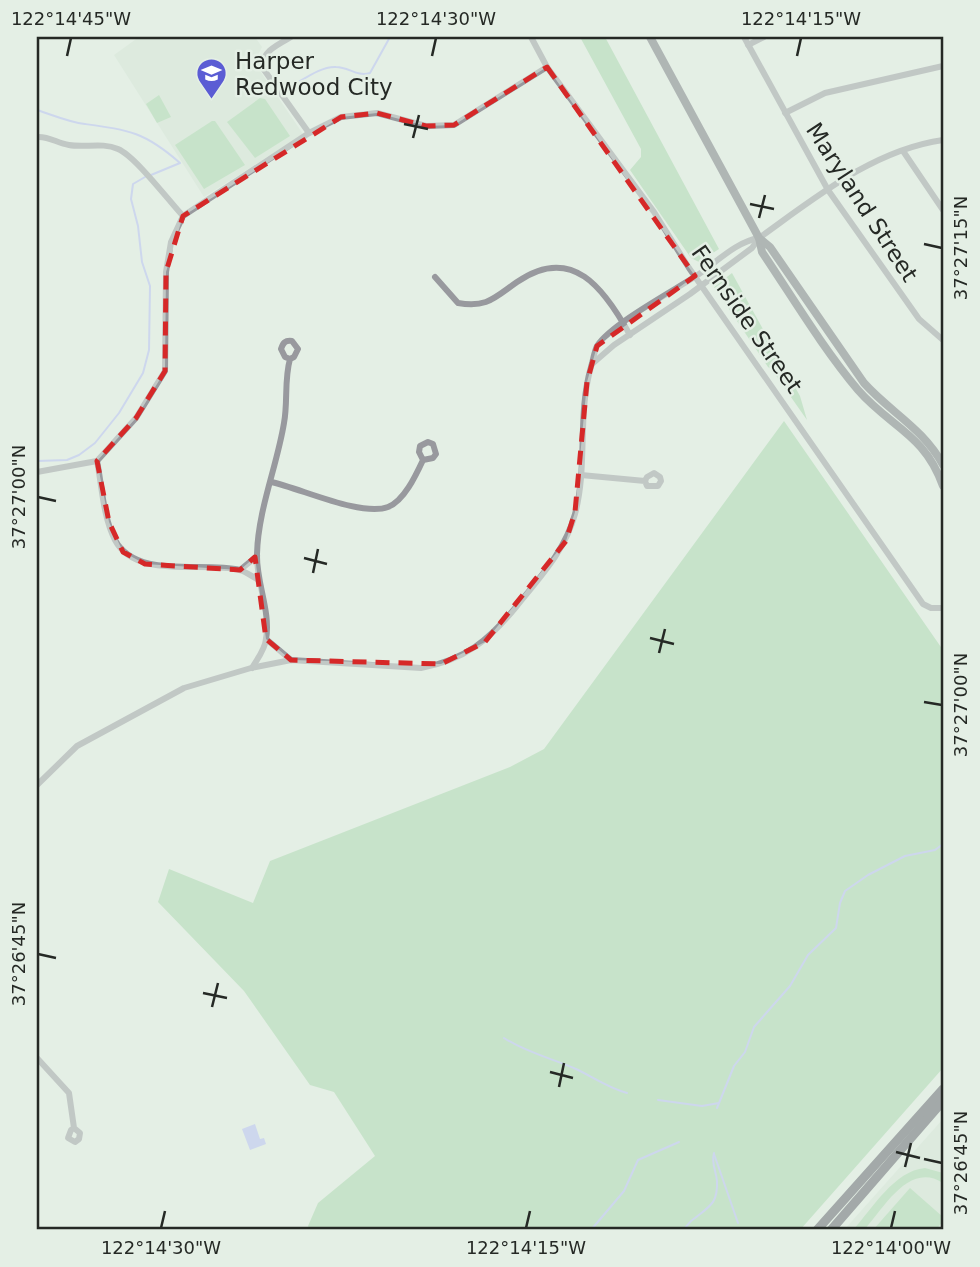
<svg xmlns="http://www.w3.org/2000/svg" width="980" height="1267" viewBox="0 0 980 1267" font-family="'DejaVu Sans',sans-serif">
  <rect width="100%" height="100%" fill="#e4efe5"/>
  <!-- built -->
  <g fill="#d4e5d5">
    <path d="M139 37H255L262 47 256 59 258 68 303 134 204 197 114 55Z"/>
    <path d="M943 1119V1230H844Z"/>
  </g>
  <!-- green -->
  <g fill="#a5d6a8">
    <path d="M580 37H605L719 249 699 262 691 258 630 170 641 157V149Z"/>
    <path d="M159 95 171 117 157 123 146 104Z"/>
    <path d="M260 98 265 99 290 136 255 158 227 122Z"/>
    <path d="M212 121H215L245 165 204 189 175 145Z"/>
    <path d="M732 273 800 396 807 420 772 370 768 367 714 287Z"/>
    <path d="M784 421 943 650V1068L800 1230H310L308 1226 318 1203 375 1156 334 1092 310 1085 244 991 158 902 169 869 253 903 270 861 510 767 544 749Z"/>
    <path d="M925 1168 943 1173V1183C909 1161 884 1208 864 1230H853C873 1208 894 1171 925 1168Z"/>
    <path d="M910 1188 943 1217V1221L936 1230H873Z"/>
  </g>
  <!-- water -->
  <path fill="#b2baf6" d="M255 1124 260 1139 264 1138 266 1144 250 1150 242 1129Z"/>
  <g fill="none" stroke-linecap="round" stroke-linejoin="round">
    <!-- stream -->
    <g stroke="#b2baf6" stroke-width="2">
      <path d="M288 88C302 81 320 66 336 67 349 67 357 77 370 73L390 37"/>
      <path d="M37 110C53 115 68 122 85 124 129 130 145 132 180 163L151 175"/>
      <path d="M37 461 67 460 79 455 95 443 119 413 143 373 149 350 150 286 142 262 138 226 131 199 133 184 145 177"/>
      <path d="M504 1038C527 1053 551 1058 576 1069 593 1077 608 1088 627 1093"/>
      <path d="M658 1100 702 1106 719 1103"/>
      <path d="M717 1108 734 1066 745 1052 754 1027 790 986 808 955 836 928 840 903 845 891 868 875 905 856 935 850 943 844"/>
      <path d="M714 1154 738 1223"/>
      <path d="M591 1230 624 1191 638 1160 679 1142"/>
      <path d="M683 1230C687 1226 690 1221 695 1218 710 1206 718 1203 717 1181 716 1170 711 1164 714 1153"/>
    </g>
    <!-- street -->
    <g stroke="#98999e" stroke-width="6">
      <path d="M291 37C279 44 262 51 262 67L309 133"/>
      <path d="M531 37 547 67 654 212 689 268 923 604 931 608H943"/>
      <path d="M744 37 828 190 919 319 943 340"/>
      <path d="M748 45 764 37"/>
      <path d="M785 113 825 93 943 66"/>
      <path d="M37 137C49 136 57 143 69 145 85 148 102 142 118 149 135 156 169 201 183 216"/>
      <path d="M903 151 943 210"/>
      <path d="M435 277 458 303C487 308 494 298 517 282 572 244 604 288 630 335"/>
      <path d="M592 364 614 345 690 294 752 248 759 238C815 198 873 150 943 140"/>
      <path d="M97 461C102 486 103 517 115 540 136 580 203 561 240 570 246 572 253 577 259 580"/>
      <path d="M37 472 97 461 136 418 165 371 166 272 171 242 183 216 309 133 341 117 377 113 426 126 454 125 547 67"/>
      <path d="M581 475 645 481 647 486H658L661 481 660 477 654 473 647 477 645 481"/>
      <path d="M271 482C300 488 361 517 388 507 404 501 416 475 423 460L433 458 436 454 433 444 428 442 420 446 419 452 423 460"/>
      <path d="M240 570 257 556"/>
      <path d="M266 639 291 660"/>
      <path d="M252 668C257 659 265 650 266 639 271 612 256 582 257 554 258 510 277 466 284 423 288 402 284 380 290 359L285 357 281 349C283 343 285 340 292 341L298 349 294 357 290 359"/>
      <path d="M37 785 77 746 184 688 251 668 291 660 421 668C465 660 489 640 516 607 540 577 565 551 575 514 588 466 577 415 591 367 593 361 594 352 597 346 611 324 673 291 696 276 716 263 735 242 759 238"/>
      <path d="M37 1058 69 1093 74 1128 80 1133 79 1139 75 1142 68 1138 71 1130 74 1128"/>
    </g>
    <!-- secondary -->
    <g stroke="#707179" stroke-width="8">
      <path d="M650 37 759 238 762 252C793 298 822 347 858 390 890 427 925 434 943 486"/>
      <path d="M759 238 770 247 864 383C890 412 924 429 943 465"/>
    </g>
    <!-- primary -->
    <g stroke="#54555f" stroke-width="9">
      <path d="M817 1230 943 1089"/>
      <path d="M831 1230 943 1101"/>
    </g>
  </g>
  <!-- marked area -->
  <path d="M0 0H980V1267H0ZM547 67 695 276 597 346 587 382 575 512 566 541 485 642 441 664 291 660 266 639 255 557 240 570 145 564 123 552 109 522 97 461 136 418 165 371 166 272 183 216 341 117 377 113 426 126 454 125Z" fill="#e4efe5" fill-opacity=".55" fill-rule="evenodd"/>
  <path fill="none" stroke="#d62828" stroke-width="5" stroke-dasharray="14 9" stroke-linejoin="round" d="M547 67 695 276 597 346 587 382 575 512 566 541 485 642 441 664 291 660 266 639 255 557 240 570 145 564 123 552 109 522 97 461 136 418 165 371 166 272 183 216 341 117 377 113 426 126 454 125Z"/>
  <!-- ticks -->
  <path fill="none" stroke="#252925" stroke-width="2.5" d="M67 56 71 38M432 56 436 38M797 56 801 38M404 124 428 129M413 138 419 115M750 204 774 209M759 218 765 195M924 244 942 248M38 497 56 501M304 558 327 564M313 573 318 549M650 638 674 644M659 653 665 629M924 702 942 705M38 954 56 958M203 993 227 998M212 1007 218 983M550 1072 573 1078M559 1087 564 1063M896 1152 920 1158M924 1159 942 1163M905 1167 911 1143M161 1228 165 1211M526 1228 530 1211M891 1228 895 1211"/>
  <!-- icons -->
  <defs>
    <symbol id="school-pin" viewBox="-11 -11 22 30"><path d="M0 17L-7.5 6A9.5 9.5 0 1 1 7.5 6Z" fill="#5b5cd4" stroke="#e4efe5"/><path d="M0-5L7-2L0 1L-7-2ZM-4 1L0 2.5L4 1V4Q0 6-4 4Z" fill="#fff"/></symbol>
  </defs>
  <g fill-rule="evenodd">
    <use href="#school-pin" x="194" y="56" width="35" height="47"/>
  </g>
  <g text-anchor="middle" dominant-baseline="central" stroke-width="5" stroke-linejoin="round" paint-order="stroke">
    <!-- poi labels -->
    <g font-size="23" fill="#252925" stroke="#e4efe5" text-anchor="start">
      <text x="235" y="61">Harper<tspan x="235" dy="26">Redwood City</tspan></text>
    </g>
    <!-- street labels -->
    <g font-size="23" fill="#252925" stroke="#e4efe5">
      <text transform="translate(862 202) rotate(57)">Maryland Street</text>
      <text transform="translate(747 319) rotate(55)">Fernside Street</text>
    </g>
  </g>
  <!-- border -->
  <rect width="980" height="1267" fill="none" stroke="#e4efe5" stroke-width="77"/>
  <rect x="38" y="38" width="904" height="1190" fill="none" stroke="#252925" stroke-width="2.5"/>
  <g font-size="18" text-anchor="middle" fill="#252925">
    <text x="71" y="25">122°14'45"W</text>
    <text x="436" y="25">122°14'30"W</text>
    <text x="801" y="25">122°14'15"W</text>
    <text transform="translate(961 248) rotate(-90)" y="6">37°27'15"N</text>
    <text transform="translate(19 497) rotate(-90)" y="6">37°27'00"N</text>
    <text transform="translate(961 705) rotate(-90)" y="6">37°27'00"N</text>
    <text transform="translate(19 954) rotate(-90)" y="6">37°26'45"N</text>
    <text transform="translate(961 1163) rotate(-90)" y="6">37°26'45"N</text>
    <text x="161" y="1254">122°14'30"W</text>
    <text x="526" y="1254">122°14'15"W</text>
    <text x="891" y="1254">122°14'00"W</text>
  </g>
</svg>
